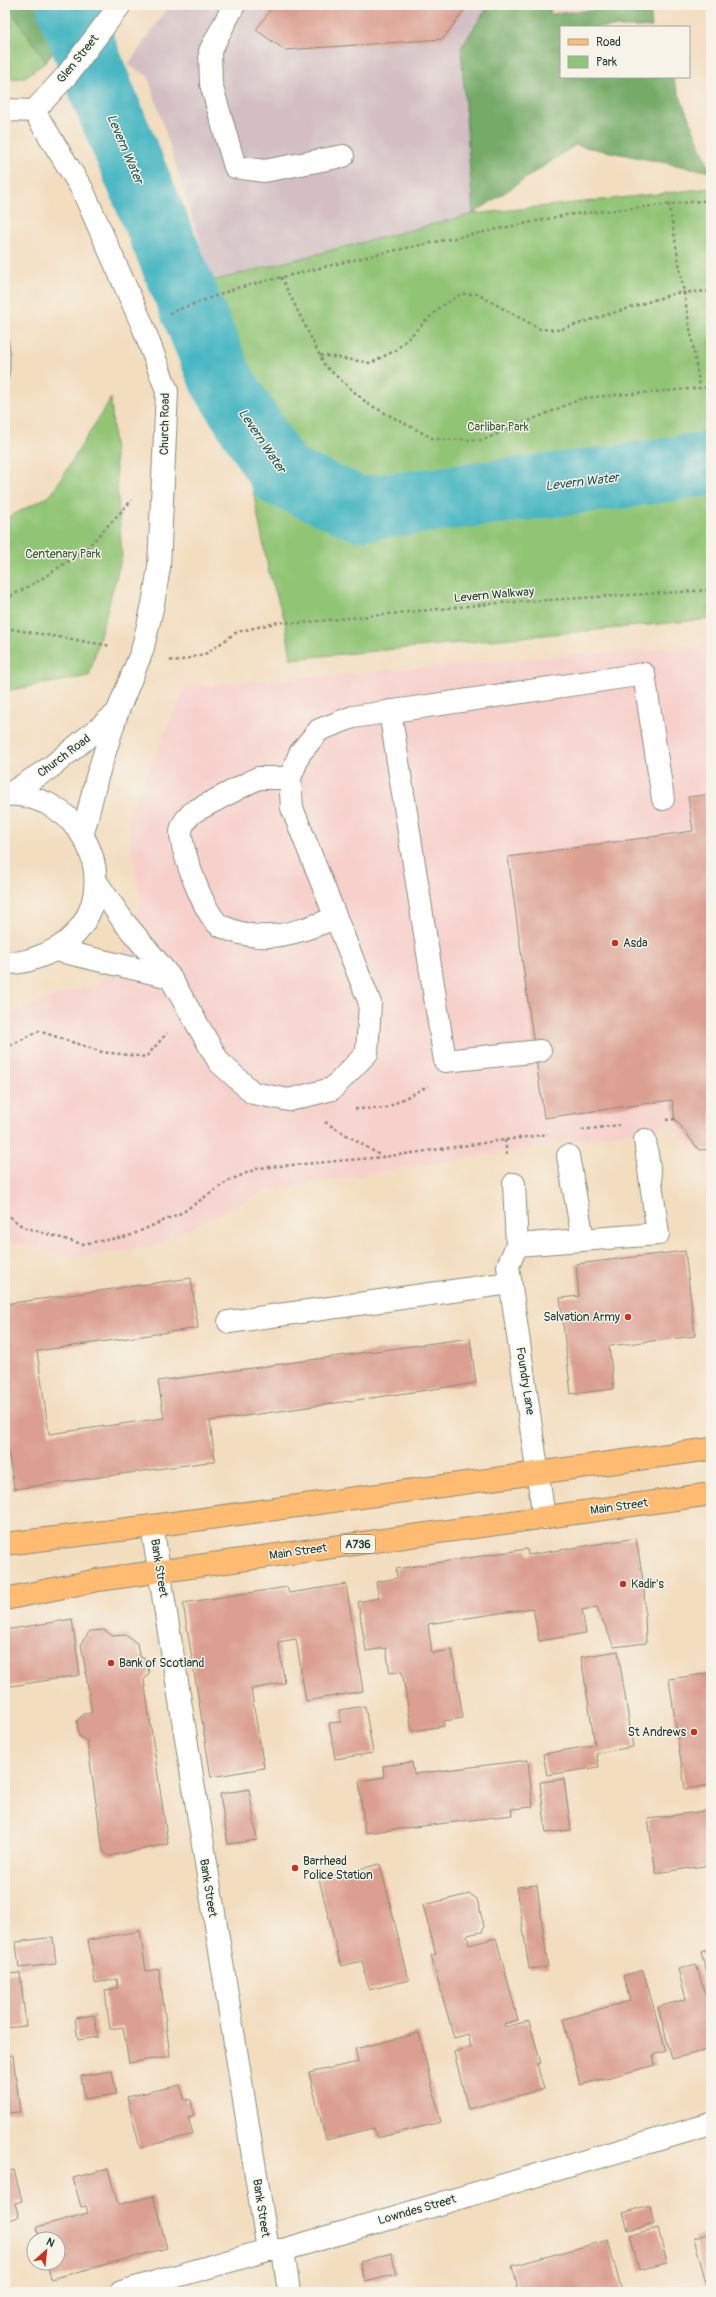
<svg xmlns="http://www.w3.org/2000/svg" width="716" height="2297" viewBox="0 0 716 2297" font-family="Pangolin,sans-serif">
  <rect width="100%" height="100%" fill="#f7f3e8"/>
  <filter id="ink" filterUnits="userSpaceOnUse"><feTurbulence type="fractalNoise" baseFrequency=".025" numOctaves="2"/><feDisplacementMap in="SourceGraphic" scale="8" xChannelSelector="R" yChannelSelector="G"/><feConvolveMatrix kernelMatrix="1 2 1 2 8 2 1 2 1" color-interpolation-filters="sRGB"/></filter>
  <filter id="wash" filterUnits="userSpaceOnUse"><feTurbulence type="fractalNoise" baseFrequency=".012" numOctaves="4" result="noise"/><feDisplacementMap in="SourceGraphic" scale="16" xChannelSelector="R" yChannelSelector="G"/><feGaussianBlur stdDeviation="0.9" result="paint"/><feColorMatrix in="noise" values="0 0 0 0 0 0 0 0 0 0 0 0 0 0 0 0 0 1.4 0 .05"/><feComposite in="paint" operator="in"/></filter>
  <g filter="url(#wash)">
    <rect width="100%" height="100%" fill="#f3ddbf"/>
    <!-- built -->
    <g fill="#f7d0cc">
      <path d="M554 5H645L549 14Z"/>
      <path d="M711 644V1144L691 1147 670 1125 265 1191 157 1245 72 1258 5 1239V1019L51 997 101 983 131 939 141 902 127 821 185 687Z"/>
    </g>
    <!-- industrial -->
    <path fill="#d2bec3" d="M170 5H489L461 47 473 214 212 281 148 76 128 65Z"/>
    <!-- green -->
    <g fill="#91c576" stroke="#588155">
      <path d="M5 5H80L46 62 23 78 5 79Z"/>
      <path d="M711 188V619L291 659 285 621 269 573 212 281 473 214Z"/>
      <path d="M111 398 122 556 89 676 5 691V519L51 495Z"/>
    </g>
    <!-- forest -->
    <g fill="#74aa67" stroke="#4a744e">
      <path d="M7 5H83L46 62Z"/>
      <path d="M489 5H554L549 14 650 5 652 27H561V77H672L711 172 575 145 473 214 461 47Z"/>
    </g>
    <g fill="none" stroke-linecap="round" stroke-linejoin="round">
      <!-- river -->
      <path stroke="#49b7c3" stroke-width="64" d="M68 5 102 93 221 379 281 475 360 509 619 477 711 463"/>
    </g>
    <g id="blocks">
      <!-- building -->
      <g fill="#db9f91">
        <path d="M274 5H468L443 39 285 50 256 30Z"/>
        <path d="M5 318 10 350V369L5 395Z"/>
        <path d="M711 794V1149L699 1150 675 1119 672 1100 544 1118 508 857 693 831 688 797Z"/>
        <path d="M685 1251 695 1336 609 1346 614 1389 571 1394 560 1298 579 1296 576 1264Z"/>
        <path d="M191 1278 198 1328 37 1351 49 1434 164 1418 158 1381 470 1338 476 1383 210 1421 215 1461 14 1489 5 1429V1304Z"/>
        <path d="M636 1538 644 1586 646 1643 614 1647 597 1607 582 1610 586 1633 539 1641 533 1608 428 1624 432 1653 452 1650 463 1718 444 1721V1726L412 1731 402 1671 390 1673 386 1648 366 1651 358 1602 379 1598 376 1582 397 1578 396 1569 527 1549 528 1555Z"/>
        <path d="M346 1584 363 1691 306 1701 296 1639 278 1642 285 1683 251 1689 264 1768 211 1777 183 1603 287 1587 289 1593Z"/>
        <path d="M72 1619 80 1675 5 1687V1630Z"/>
        <path d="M104 1630 113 1636 125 1635 137 1643 139 1656 147 1660 149 1673 144 1680 168 1844 109 1856 103 1851 87 1741 79 1736 77 1721 83 1714 92 1713 81 1643 90 1631Z"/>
        <path d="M618 1651 633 1747 596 1753 599 1767 547 1775 543 1754 595 1745 581 1657Z"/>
        <path d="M711 1673V1785L685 1789 669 1679Z"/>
        <path d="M365 1706 373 1753 335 1759 329 1723 341 1722 339 1710Z"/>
        <path d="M528 1760 533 1807 511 1809 512 1815 365 1833 359 1781 384 1777 383 1766 412 1762 414 1774Z"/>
        <path d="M564 1779 571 1830 546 1833 540 1782Z"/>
        <path d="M249 1789 257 1840 228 1844 220 1794Z"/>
        <path d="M711 1810V1865L656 1873 648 1819Z"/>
        <path d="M380 1864 409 1980 369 1990 362 1961 341 1966 319 1879Z"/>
        <path d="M537 1885 548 1967 529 1969 517 1887Z"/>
        <path d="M470 1894 477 1899 484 1926 482 1932 467 1935 469 1945 496 1938 518 2020 504 2024 505 2027 529 2021 541 2063 537 2064 544 2089 468 2109 454 2052 471 2047 468 2034 454 2038 431 1955 436 1954 423 1905Z"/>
        <path d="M140 1931 146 1971 159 1969 170 2056 129 2063 123 2027 110 2029 107 2009 105 1990 118 1988 117 1979 95 1983 88 1940Z"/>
        <path d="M53 1937 56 1964 19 1968 16 1942Z"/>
        <path d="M711 1949V1981H709L701 1952Z"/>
        <path d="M696 1964 705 1994 711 1992V2049L672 2059 658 2007 686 1999 678 1969Z"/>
        <path d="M643 1970 666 2051 653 2055 655 2065 580 2085 563 2019 630 2001 623 1976Z"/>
        <path d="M20 1973 26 2026 5 2028V1974Z"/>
        <path d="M94 2015 98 2037 78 2040 75 2018Z"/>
        <path d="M419 2033 441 2122 377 2138 374 2128 326 2140 309 2073 358 2062 355 2049Z"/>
        <path d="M13 2055 20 2112 5 2113V2056Z"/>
        <path d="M112 2071 116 2094 85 2099 81 2076Z"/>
        <path d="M180 2085 185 2101 191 2100 194 2115 188 2117 193 2134 140 2148 127 2097Z"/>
        <path d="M108 2169 118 2205 153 2196 167 2248 51 2279 47 2263H58V2239H40L37 2227 88 2213 86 2206 81 2207 73 2178Z"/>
        <path d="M14 2170 22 2201 15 2203 19 2217 5 2221V2172Z"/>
        <path d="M650 2205 654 2223 628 2230 623 2213Z"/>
        <path d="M658 2228 667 2263 639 2270 630 2235Z"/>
        <path d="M711 2233V2289L708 2290 694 2238Z"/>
        <path d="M608 2240 622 2292H519L512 2266Z"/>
        <path d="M391 2253 397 2274 365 2282 360 2262Z"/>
      </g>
    </g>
  </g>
  <g filter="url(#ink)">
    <use href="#blocks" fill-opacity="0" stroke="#898d7a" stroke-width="1"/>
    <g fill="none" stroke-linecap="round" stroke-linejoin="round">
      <defs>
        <g id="minor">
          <path d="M234 5 210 51 211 84 235 167 264 171 343 156"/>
          <path d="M5 110 34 111"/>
          <path d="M34 111 82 189 142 324 167 391 159 567 153 604 142 651 117 713 97 777 83 833"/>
          <path d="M34 111 67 75 120 5"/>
          <path d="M390 711 445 1061 540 1051"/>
          <path d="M290 778H258L193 812C187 818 182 823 181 832 180 848 206 920 221 926 264 946 294 933 336 918"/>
          <path d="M5 795C18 793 35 798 46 803 110 834 114 926 46 954 33 959 19 965 5 962"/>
          <path d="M8 795 51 767 117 713"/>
          <path d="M97 883 124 922 170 977 219 1062 253 1093 289 1100 332 1089 367 1053 370 1003 292 808 290 778 300 753 319 730 353 717 644 674 663 799"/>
          <path d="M56 950 170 977"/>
          <path d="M568 1156 583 1239"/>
          <path d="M514 1184 517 1245 508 1266 544 1518"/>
          <path d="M517 1245 658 1234 645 1140"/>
          <path d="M229 1322 510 1283"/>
          <path d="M152 1526 268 2250"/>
          <path d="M283 2250 289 2292"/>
          <path d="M121 2292 268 2250H283L711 2124"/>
        </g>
        <g id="major">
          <path d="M5 1544 152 1526 711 1449"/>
          <path d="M5 1599 98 1580 711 1494"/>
        </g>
      </defs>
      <!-- minor casing -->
      <use href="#minor" stroke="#898d7a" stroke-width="24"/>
      <!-- major casing -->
      <use href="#major" stroke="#898d7a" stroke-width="24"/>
      <!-- path -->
      <g stroke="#898d7a" stroke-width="2.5" stroke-dasharray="3 3" stroke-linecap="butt">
        <path d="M669 204 700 388"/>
        <path d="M281 277 325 366 368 404 434 439 483 440 583 398 711 387"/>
        <path d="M169 313 237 288 382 253 566 215 711 200"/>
        <path d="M320 355 371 363 396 350 439 308 461 294H477L540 329 559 330 676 293 711 291"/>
        <path d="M5 599 35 583 84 551 132 500"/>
        <path d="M5 628 111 646"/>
        <path d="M170 660 175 662 207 653 237 632 279 622 299 623 499 603 711 590"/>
        <path d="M5 1048 39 1031 102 1052 146 1057 167 1033"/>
        <path d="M355 1109 386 1108 428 1086"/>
        <path d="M666 1120 675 1119"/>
        <path d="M325 1122 383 1157"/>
        <path d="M582 1130 619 1125"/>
        <path d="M505 1140 507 1156"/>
        <path d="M5 1213 23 1227 82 1244 129 1236 183 1212 228 1181 258 1168 383 1157 548 1134"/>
      </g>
      <!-- minor -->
      <use href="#minor" stroke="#fff" stroke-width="22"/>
      <!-- major -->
      <use href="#major" stroke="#febb71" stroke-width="22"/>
    </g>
  </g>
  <!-- markers -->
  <g fill="#c8321e" stroke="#f7f3e8" stroke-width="1.5">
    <circle cx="615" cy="943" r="4"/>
    <circle cx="628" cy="1317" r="4"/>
    <circle cx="623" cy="1584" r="4"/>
    <circle cx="111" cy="1663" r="4"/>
    <circle cx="694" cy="1732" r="4"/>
    <circle cx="295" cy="1868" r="4"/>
  </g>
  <g text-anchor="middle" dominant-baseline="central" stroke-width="3" stroke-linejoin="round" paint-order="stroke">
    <!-- shield labels -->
    <rect fill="#f7f3e8" stroke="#60746a" stroke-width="1" x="341" y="1535" width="34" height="18" rx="3"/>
    <g font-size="11" font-weight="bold" fill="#1f3d34">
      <text x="358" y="1544">A736</text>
    </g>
    <!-- street labels -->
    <g font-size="12" fill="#1f3d34" stroke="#f7f3e8">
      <text transform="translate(78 59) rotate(-51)">Glen Street</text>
      <text transform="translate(165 424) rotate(-89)">Church Road</text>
      <text transform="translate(494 595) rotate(-5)">Levern Walkway</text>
      <text transform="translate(64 756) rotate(-37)">Church Road</text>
      <text transform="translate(525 1381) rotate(81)">Foundry Lane</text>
      <text transform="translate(619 1507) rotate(-8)">Main Street</text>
      <text transform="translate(298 1552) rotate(-8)">Main Street</text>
      <text transform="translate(159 1568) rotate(81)">Bank Street</text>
      <text transform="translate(208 1888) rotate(81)">Bank Street</text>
      <text transform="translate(261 2208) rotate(81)">Bank Street</text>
      <text transform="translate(417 2210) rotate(-16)">Lowndes Street</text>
    </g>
    <!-- park labels -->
    <g font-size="12" fill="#3c5f44" stroke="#f7f3e8">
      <text x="498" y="427">Carlibar Park</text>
      <text x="63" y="554">Centenary Park</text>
    </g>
    <!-- poi labels -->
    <g font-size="12" fill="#1f3d34" stroke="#f7f3e8" text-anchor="start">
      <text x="623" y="943">Asda</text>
      <text x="620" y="1317" text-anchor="end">Salvation Army</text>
      <text x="631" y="1584">Kadir's</text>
      <text x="119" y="1663">Bank of Scotland</text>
      <text x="686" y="1732" text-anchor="end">St Andrews</text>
      <text x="303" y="1861">Barrhead<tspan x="303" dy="14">Police Station</tspan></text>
    </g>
    <!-- water labels -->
    <g font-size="13" font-style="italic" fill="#2a5c58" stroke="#f7f3e8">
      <text transform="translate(125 149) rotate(67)">Levern Water</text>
      <text transform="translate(262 441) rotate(56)">Levern Water</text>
      <text transform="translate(582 482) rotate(-7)">Levern Water</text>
    </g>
  </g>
  <!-- margin -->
  <rect width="716" height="2297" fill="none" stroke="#f7f3e8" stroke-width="20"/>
  <!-- legend -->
  <rect x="560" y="26" width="130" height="52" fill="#f7f3e8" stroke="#a1aaa0"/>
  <rect x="568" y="39" width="20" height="6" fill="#febb71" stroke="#a1aaa0"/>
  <text x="596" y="46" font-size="12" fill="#1f3d34">Road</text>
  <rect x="568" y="56" width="20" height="12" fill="#91c576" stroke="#a1aaa0"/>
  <text x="596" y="66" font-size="12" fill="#1f3d34">Park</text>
  <!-- north arrow -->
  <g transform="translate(46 2251) rotate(27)"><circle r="19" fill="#f7f3e8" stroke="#a1aaa0"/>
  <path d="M0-3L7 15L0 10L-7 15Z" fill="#c8321e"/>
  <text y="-6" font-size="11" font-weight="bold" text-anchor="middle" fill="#1f3d34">N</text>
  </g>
</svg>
